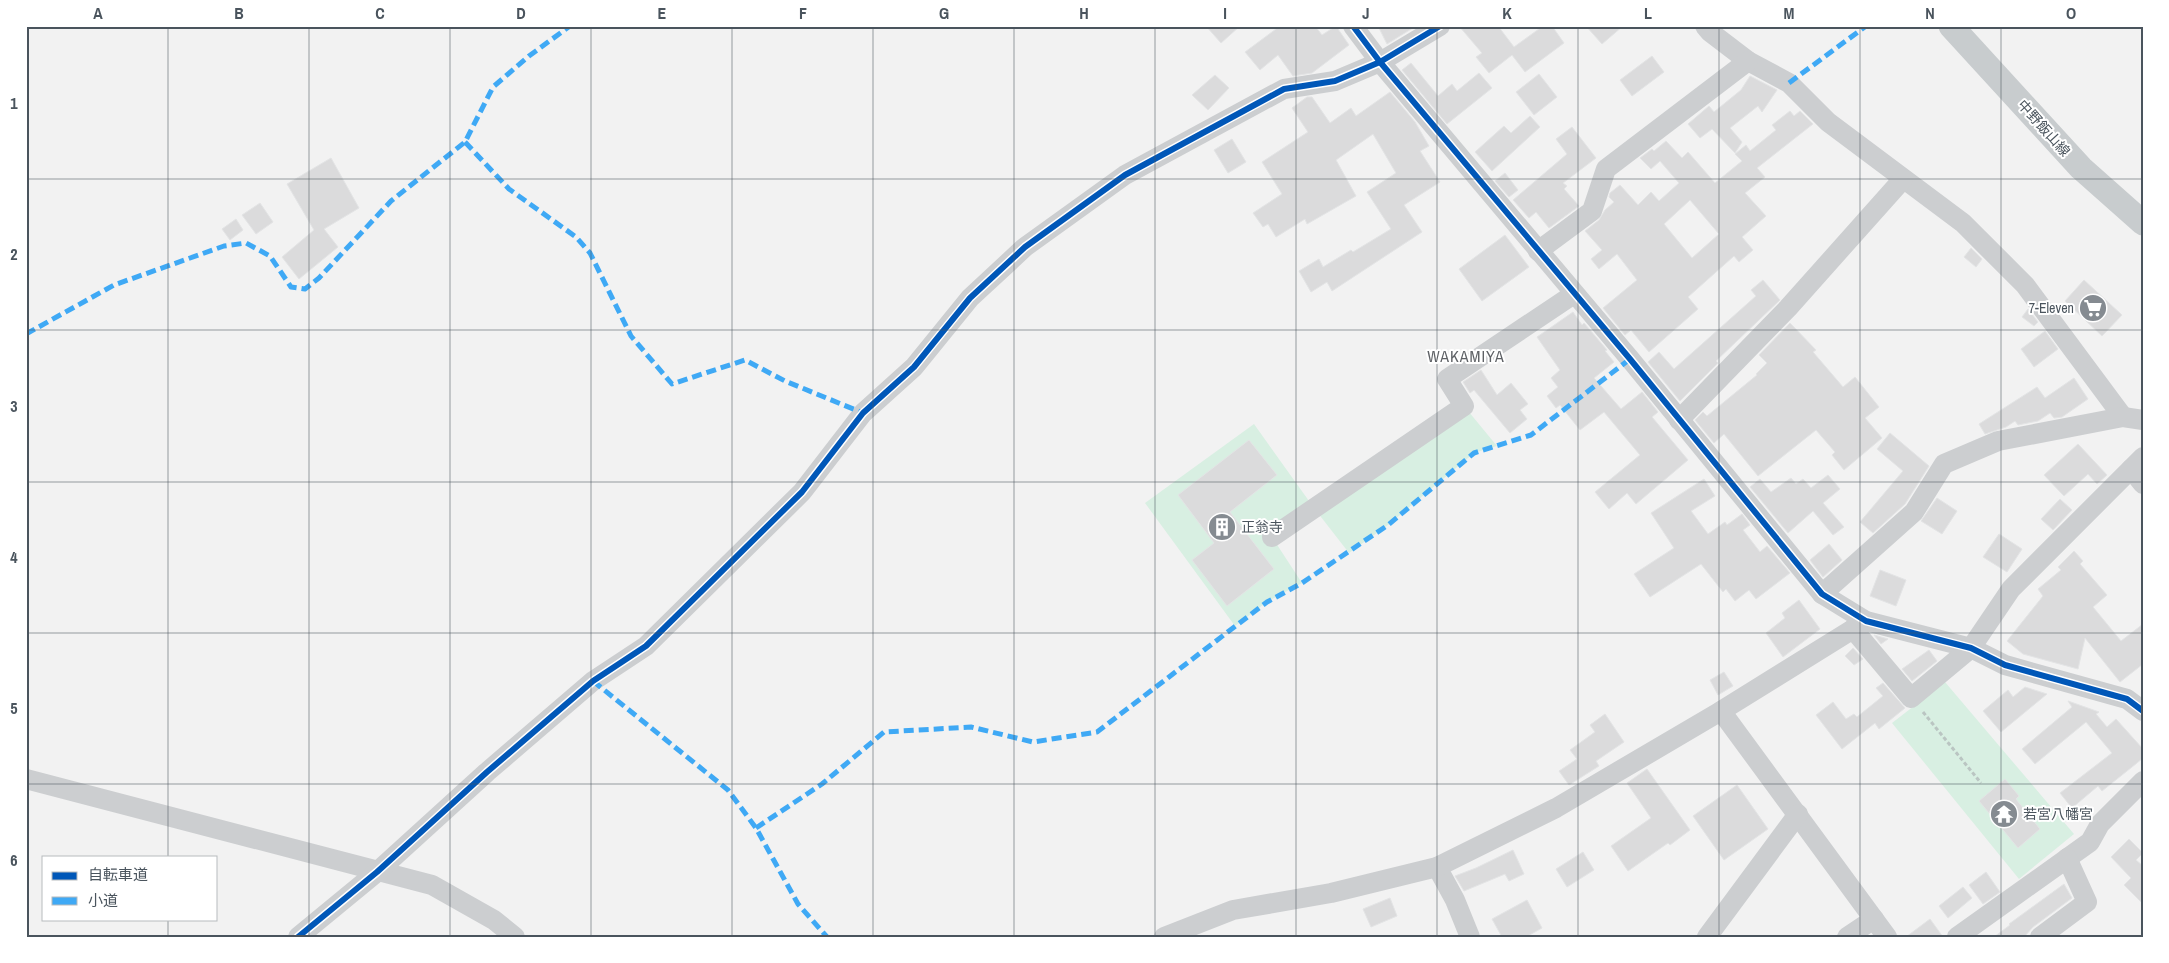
<svg xmlns="http://www.w3.org/2000/svg" width="2169" height="963" viewBox="0 0 2169 963" font-family="'Archivo Narrow','Noto Sans JP',sans-serif">
  <rect width="100%" height="100%" fill="#f2f2f2"/>
  <!-- green -->
  <g fill="#d8efe2">
    <path d="M1464 406 1497 446 1474 453 1388 525 1349 553 1314 508 1272 537 1302 583 1267 602 1235 626 1145 503 1254 424 1314 508Z"/>
    <path d="M1945 682 2074 834 2019 879 1892 723Z"/>
  </g>
  <!-- building -->
  <g fill="#dbdbdc" stroke="#e3e4e5" fill-rule="evenodd">
    <path d="M1206 26H1240L1221 43Z"/>
    <path d="M1280 26H1315L1322 35 1336 26 1349 45 1312 73 1293 76 1278 55 1260 70 1245 52Z"/>
    <path d="M1378 26H1416L1387 44Z"/>
    <path d="M1459 26H1498L1514 47 1543 26H1552L1564 43 1525 72 1512 55 1489 73 1476 57 1482 53Z"/>
    <path d="M1586 26H1623L1602 44Z"/>
    <path d="M1652 56 1664 72 1632 96 1620 80Z"/>
    <path d="M1411 63 1438 96 1452 84 1457 91 1479 73 1492 88 1447 124 1402 70Z"/>
    <path d="M1539 74 1557 97 1534 115 1516 92Z"/>
    <path d="M1215 75 1229 88 1208 110 1192 95Z"/>
    <path d="M1750 76 1777 90 1762 112 1758 106 1730 128 1742 142 1735 153 1712 129 1700 138 1688 124 1709 106 1714 112 1741 90Z"/>
    <path d="M1390 92 1415 122 1429 146 1420 151 1440 182 1404 205 1422 232 1332 291 1327 282 1311 292 1299 271 1319 259 1323 267 1351 250 1353 252 1391 229 1367 192 1396 173 1373 134 1336 160 1356 196 1307 224 1305 219 1276 237 1268 224 1263 227 1253 213 1282 194 1262 162 1308 132 1292 108 1307 97H1312L1330 123 1351 108 1356 116Z"/>
    <path d="M1790 111 1794 116 1800 111 1813 124 1757 168 1765 177 1745 193 1766 216 1742 237 1753 250 1739 262 1734 256 1688 297 1698 309 1649 352 1631 330 1625 335 1603 308 1637 280 1617 254 1599 269 1591 259 1602 250 1585 231 1599 220 1605 210 1614 202 1609 197 1610 193 1620 185 1638 205 1651 192 1659 201 1679 183 1660 161 1651 169 1640 158 1652 149 1654 151 1666 141 1682 158 1688 152 1715 183 1742 161 1735 154 1746 145 1750 151 1776 130 1772 125ZM1690 200 1719 234 1692 258 1664 224Z"/>
    <path d="M1530 116 1540 127 1492 171 1475 152 1504 126 1511 133Z"/>
    <path d="M1572 127 1596 158 1563 183 1567 186 1564 189 1579 206 1549 228 1536 212 1529 218 1513 200 1567 154 1556 139Z"/>
    <path d="M1232 139 1246 162 1228 173 1214 150Z"/>
    <path d="M331 158 359 208 324 229 338 247 299 279 282 257 314 230 287 184Z"/>
    <path d="M1505 173 1518 190 1509 197 1495 181Z"/>
    <path d="M260 203 273 222 256 234 242 215Z"/>
    <path d="M236 219 243 230 230 240 222 229Z"/>
    <path d="M1505 235 1529 267 1482 301 1459 269Z"/>
    <path d="M1971 248 1982 259 1976 267 1964 257Z"/>
    <path d="M1763 280 1780 300 1716 361 1718 363 1680 401 1648 362 1659 352 1674 369 1756 296 1751 290Z"/>
    <path d="M2084 280 2122 315 2102 336 2065 301Z"/>
    <path d="M2028 309 2038 322 2034 326 2022 317Z"/>
    <path d="M1573 312 1582 325 1584 323 1607 350 1605 351 1614 362 1594 378 1621 409 1642 392 1658 412 1652 417 1688 460 1636 504 1627 493 1609 509 1595 492 1640 455 1604 412 1580 430 1560 405 1556 408 1547 396 1558 387 1551 378 1560 370 1537 337Z"/>
    <path d="M1790 323 1816 350 1813 352 1843 387 1855 377 1879 407 1865 418 1882 438 1844 470 1832 455 1835 452 1816 430 1758 476 1724 434 1714 443 1695 420 1703 412 1707 416 1757 375 1756 374 1767 363 1759 355Z"/>
    <path d="M2045 331 2058 349 2034 367 2021 349Z"/>
    <path d="M1481 370 1497 395 1511 383 1528 404 1520 410 1527 419 1510 433 1474 390 1470 393 1463 382Z"/>
    <path d="M2074 378 2088 399 2062 417 2054 418 2050 413 2038 421 2018 425 2015 421 2006 427 1985 434 1979 424 2037 387 2045 398Z"/>
    <path d="M1890 433 1929 466 1905 504 1873 533 1860 522 1903 471 1877 449Z"/>
    <path d="M1249 440 1277 475 1230 512 1274 569 1227 606 1192 560 1214 543 1178 495Z"/>
    <path d="M2078 444 2107 475 2097 484 2088 474 2064 496 2044 475Z"/>
    <path d="M1828 475 1840 489 1823 503 1844 527 1833 535 1813 511 1788 533 1750 487 1760 479 1771 492 1791 478 1796 484 1803 479 1811 488Z"/>
    <path d="M1704 479 1715 496 1691 511 1708 534 1725 522 1727 525 1742 514 1750 525 1743 530 1760 552 1767 546 1790 573 1756 599 1749 590 1735 601 1726 589 1723 592 1701 564 1650 597 1634 574 1674 548 1651 513Z"/>
    <path d="M1937 498 1957 511 1942 534 1921 521Z"/>
    <path d="M2060 499 2072 510 2053 530 2041 519Z"/>
    <path d="M1999 534 2022 549 2007 572 1983 557Z"/>
    <path d="M1829 544 1842 560 1823 577 1810 560Z"/>
    <path d="M2074 551 2083 561 2080 564 2107 595 2093 607 2121 641 2143 624V664L2120 682 2085 638 2078 669 2023 654 2007 641 2043 596 2038 589 2061 570 2058 567Z"/>
    <path d="M1880 570 1906 580 1896 606 1870 596Z"/>
    <path d="M1799 600 1820 629 1783 657 1766 633 1785 618 1782 613Z"/>
    <path d="M1874 635 1888 639 1881 644Z"/>
    <path d="M1853 648 1863 659 1854 665 1845 656Z"/>
    <path d="M1929 650 1937 661 1912 681 1902 669Z"/>
    <path d="M1724 672 1733 686 1718 695 1710 680Z"/>
    <path d="M1883 683 1905 708 1879 729 1875 723 1842 749 1816 715 1833 702 1846 719 1854 714 1857 717 1883 696 1876 688Z"/>
    <path d="M2025 687 2047 694 2001 732 1983 711 2008 690 2013 697Z"/>
    <path d="M2068 701 2099 712 2096 714 2107 727 2116 719 2143 749V758L2137 763 2102 791 2098 786 2072 808 2060 793 2112 753 2086 722 2035 764 2022 749 2072 707Z"/>
    <path d="M1605 714 1624 742 1596 761 1599 766 1569 785 1559 771 1577 759 1570 750 1595 732 1590 725Z"/>
    <path d="M1647 769 1690 830 1670 845 1668 843 1628 871 1611 846 1651 818 1627 783Z"/>
    <path d="M2005 779 2019 796 2016 799 2040 829 2018 848 1979 801Z"/>
    <path d="M1737 785 1768 829 1724 860 1693 816Z"/>
    <path d="M2129 839 2143 853 2136 860 2143 866V904L2124 885 2131 878 2111 857Z"/>
    <path d="M1513 850 1524 874 1509 881 1505 874 1464 891 1455 876 1476 868Z"/>
    <path d="M1583 852 1594 870 1567 887 1556 869Z"/>
    <path d="M1986 872 2000 892 1983 904 1969 885Z"/>
    <path d="M2064 884 2072 898 2033 927 2024 937H1994L2010 925 2009 924Z"/>
    <path d="M1963 887 1972 898 1948 918 1939 906Z"/>
    <path d="M1390 898 1397 916 1371 927 1363 909Z"/>
    <path d="M1527 900 1542 928 1526 937H1502L1492 919Z"/>
    <path d="M1930 919 1943 937H1906Z"/>
  </g>
  <g fill="none" stroke-linecap="round" stroke-linejoin="round">
    <!-- path -->
    <path stroke="#bac5c2" stroke-width="3" stroke-dasharray="4 2.5" stroke-linecap="butt" d="M1923 712 1981 783"/>
    <!-- minor -->
    <g stroke="#ccced0" stroke-width="20">
      <path d="M1353 26 1380 62 1630 359 1822 594 1866 621 1971 648 2005 665 2127 699 2143 711"/>
      <path d="M1705 26 1710 32 1748 61 1789 83 1828 122 1963 223 2025 285 2123 417"/>
      <path d="M1538 251 1592 211 1606 169 1748 61"/>
      <path d="M1679 420 1788 308 1903 179"/>
      <path d="M2131 469 2143 484"/>
      <path d="M1272 537 1464 406 1447 379 1574 294"/>
      <path d="M1822 594 1914 512 1944 464 1998 441 2123 417 2143 420"/>
      <path d="M1853 629 1911 698 1971 648 2011 589 2143 457"/>
      <path d="M1721 711 1887 937"/>
      <path d="M26 779 432 885 494 920 515 937"/>
      <path d="M1437 867 1455 900 1470 937"/>
      <path d="M298 937 377 872 487 772 593 681 646 646 802 492 863 413 914 367 970 298 1025 247 1125 175 1284 89 1335 81 1380 62 1440 26"/>
      <path d="M1164 937 1233 910 1331 893 1437 867 1556 808 1721 711 1866 621"/>
      <path d="M1707 937 1798 814"/>
      <path d="M1847 937 1874 919"/>
      <path d="M1957 937 2090 842 2100 824 2143 781"/>
      <path d="M2040 937 2087 902 2067 858"/>
    </g>
    <!-- major -->
    <path stroke="#c8ccce" stroke-width="25" d="M1951 26 2081 168 2143 223"/>
    <!-- quiet -->
    <g stroke="#3fa9f5" stroke-width="5" stroke-dasharray="10 5" stroke-linecap="butt">
      <path d="M1789 83 1866 26"/>
      <path d="M465 142 509 189 576 237 590 253 631 336 672 384 745 360 785 381 863 413"/>
      <path d="M26 334 114 285 224 246 246 243 270 256 291 287 305 289 319 278 391 201 465 142 493 87 529 56 570 26"/>
      <path d="M593 681 728 790 756 828 798 904 827 937"/>
      <path d="M756 828 822 784 884 732 971 727 1033 742 1097 732 1267 602 1302 583 1388 525 1474 453 1531 435 1630 359"/>
    </g>
    <defs>
      <g id="cycleway">
        <path d="M1353 26 1380 62 1630 359 1822 594 1866 621 1971 648 2005 665 2127 699 2143 711"/>
        <path d="M298 937 377 872 487 772 593 681 646 646 802 492 863 413 914 367 970 298 1025 247 1125 175 1284 89 1335 81 1380 62 1440 26"/>
      </g>
    </defs>
    <!-- cycleway casing -->
    <use href="#cycleway" stroke="#fff" stroke-width="9"/>
    <!-- cycleway -->
    <use href="#cycleway" stroke="#0057b8" stroke-width="6"/>
  </g>
  <!-- grid -->
  <path fill="none" stroke="#4a545d" stroke-width="1" stroke-opacity="0.55" d="M168 26V857M309 26V937M450 26V937M591 26V937M732 26V937M873 26V937M1014 26V937M1155 26V937M1296 26V937M1437 26V937M1578 26V937M1719 26V937M1860 26V937M2001 26V937M26 179H2143M26 330H2143M26 482H2143M26 633H2143M26 784H2143M168 919V937"/>
  <!-- icons -->
  <defs>
    <symbol id="supermarket-disc" viewBox="-11 -11 22 22"><circle r="9.5" fill="#858b91" stroke="#fff"/><path d="M-6-5.5h2.5l.6 2H6L4.5 2H-2.5L-4.4-4H-6ZM-1.5 3.2a1.3 1.3 0 1 0 .1 0ZM3 3.2a1.3 1.3 0 1 0 .1 0Z" fill="#fff"/></symbol>
    <symbol id="building-disc" viewBox="-11 -11 22 22"><circle r="9.5" fill="#858b91" stroke="#fff"/><path d="M-4-6H4V6H1V3H-1V6H-4ZM-2.5-4.3h1.7v1.8h-1.7ZM.8-4.3h1.7v1.8H.8ZM-2.5-1h1.7V.8h-1.7ZM.8-1h1.7V.8H.8Z" fill="#fff"/></symbol>
    <symbol id="temple-disc" viewBox="-11 -11 22 22"><circle r="9.5" fill="#858b91" stroke="#fff"/><path d="M0-6L5-2H3V0L6.5 2.5H4V6H1.5V3h-3V6H-4V2.5H-6.5L-3 0V-2H-5Z" fill="#fff"/></symbol>
  </defs>
  <g fill-rule="evenodd">
    <use href="#supermarket-disc" x="2077" y="292" width="32" height="32"/>
    <use href="#building-disc" x="1206" y="511" width="32" height="32"/>
    <use href="#temple-disc" x="1988" y="798" width="32" height="32"/>
  </g>
  <g text-anchor="middle" dominant-baseline="central" stroke-width="4" stroke-linejoin="round" paint-order="stroke">
    <!-- street labels -->
    <g font-size="14" fill="#4a545d" stroke="#fff">
      <text transform="translate(2044 128) rotate(48)">中野飯山線</text>
    </g>
    <!-- poi labels -->
    <g font-size="14" fill="#4a545d" stroke="#fff" text-anchor="start">
      <text x="2074" y="308" text-anchor="end">7-Eleven</text>
      <text x="1241" y="527">正翁寺</text>
      <text x="2023" y="814">若宮八幡宮</text>
    </g>
    <!-- quarter labels -->
    <g font-size="16" letter-spacing="1" fill="#5e6165" stroke="#fff">
      <text x="1466" y="356">WAKAMIYA</text>
    </g>
  </g>
  <!-- border -->
  <rect width="2169" height="963" fill="none" stroke="#ffffff" stroke-width="55"/>
  <!-- legend -->
  <rect x="42" y="856" width="175" height="65" fill="#ffffff" stroke="#b7bbbe"/>
  <rect x="52" y="872" width="25" height="8" fill="#0057b8" stroke="#b7bbbe"/>
  <text x="88" y="880" font-size="15" fill="#4a545d">自転車道</text>
  <rect x="52" y="897" width="25" height="8" fill="#3fa9f5" stroke="#b7bbbe"/>
  <text x="88" y="906" font-size="15" fill="#4a545d">小道</text>
  <rect x="28" y="28" width="2114" height="908" fill="none" stroke="#4a545d" stroke-width="2"/>
  <g font-size="16" text-anchor="middle" font-weight="bold" fill="#4a545d">
    <text x="98" y="19">A</text>
    <text x="239" y="19">B</text>
    <text x="380" y="19">C</text>
    <text x="521" y="19">D</text>
    <text x="662" y="19">E</text>
    <text x="803" y="19">F</text>
    <text x="944" y="19">G</text>
    <text x="1084" y="19">H</text>
    <text x="1225" y="19">I</text>
    <text x="1366" y="19">J</text>
    <text x="1507" y="19">K</text>
    <text x="1648" y="19">L</text>
    <text x="1789" y="19">M</text>
    <text x="1930" y="19">N</text>
    <text x="2071" y="19">O</text>
    <text x="14" y="109">1</text>
    <text x="14" y="260">2</text>
    <text x="14" y="412">3</text>
    <text x="14" y="563">4</text>
    <text x="14" y="714">5</text>
    <text x="14" y="866">6</text>
  </g>
</svg>
